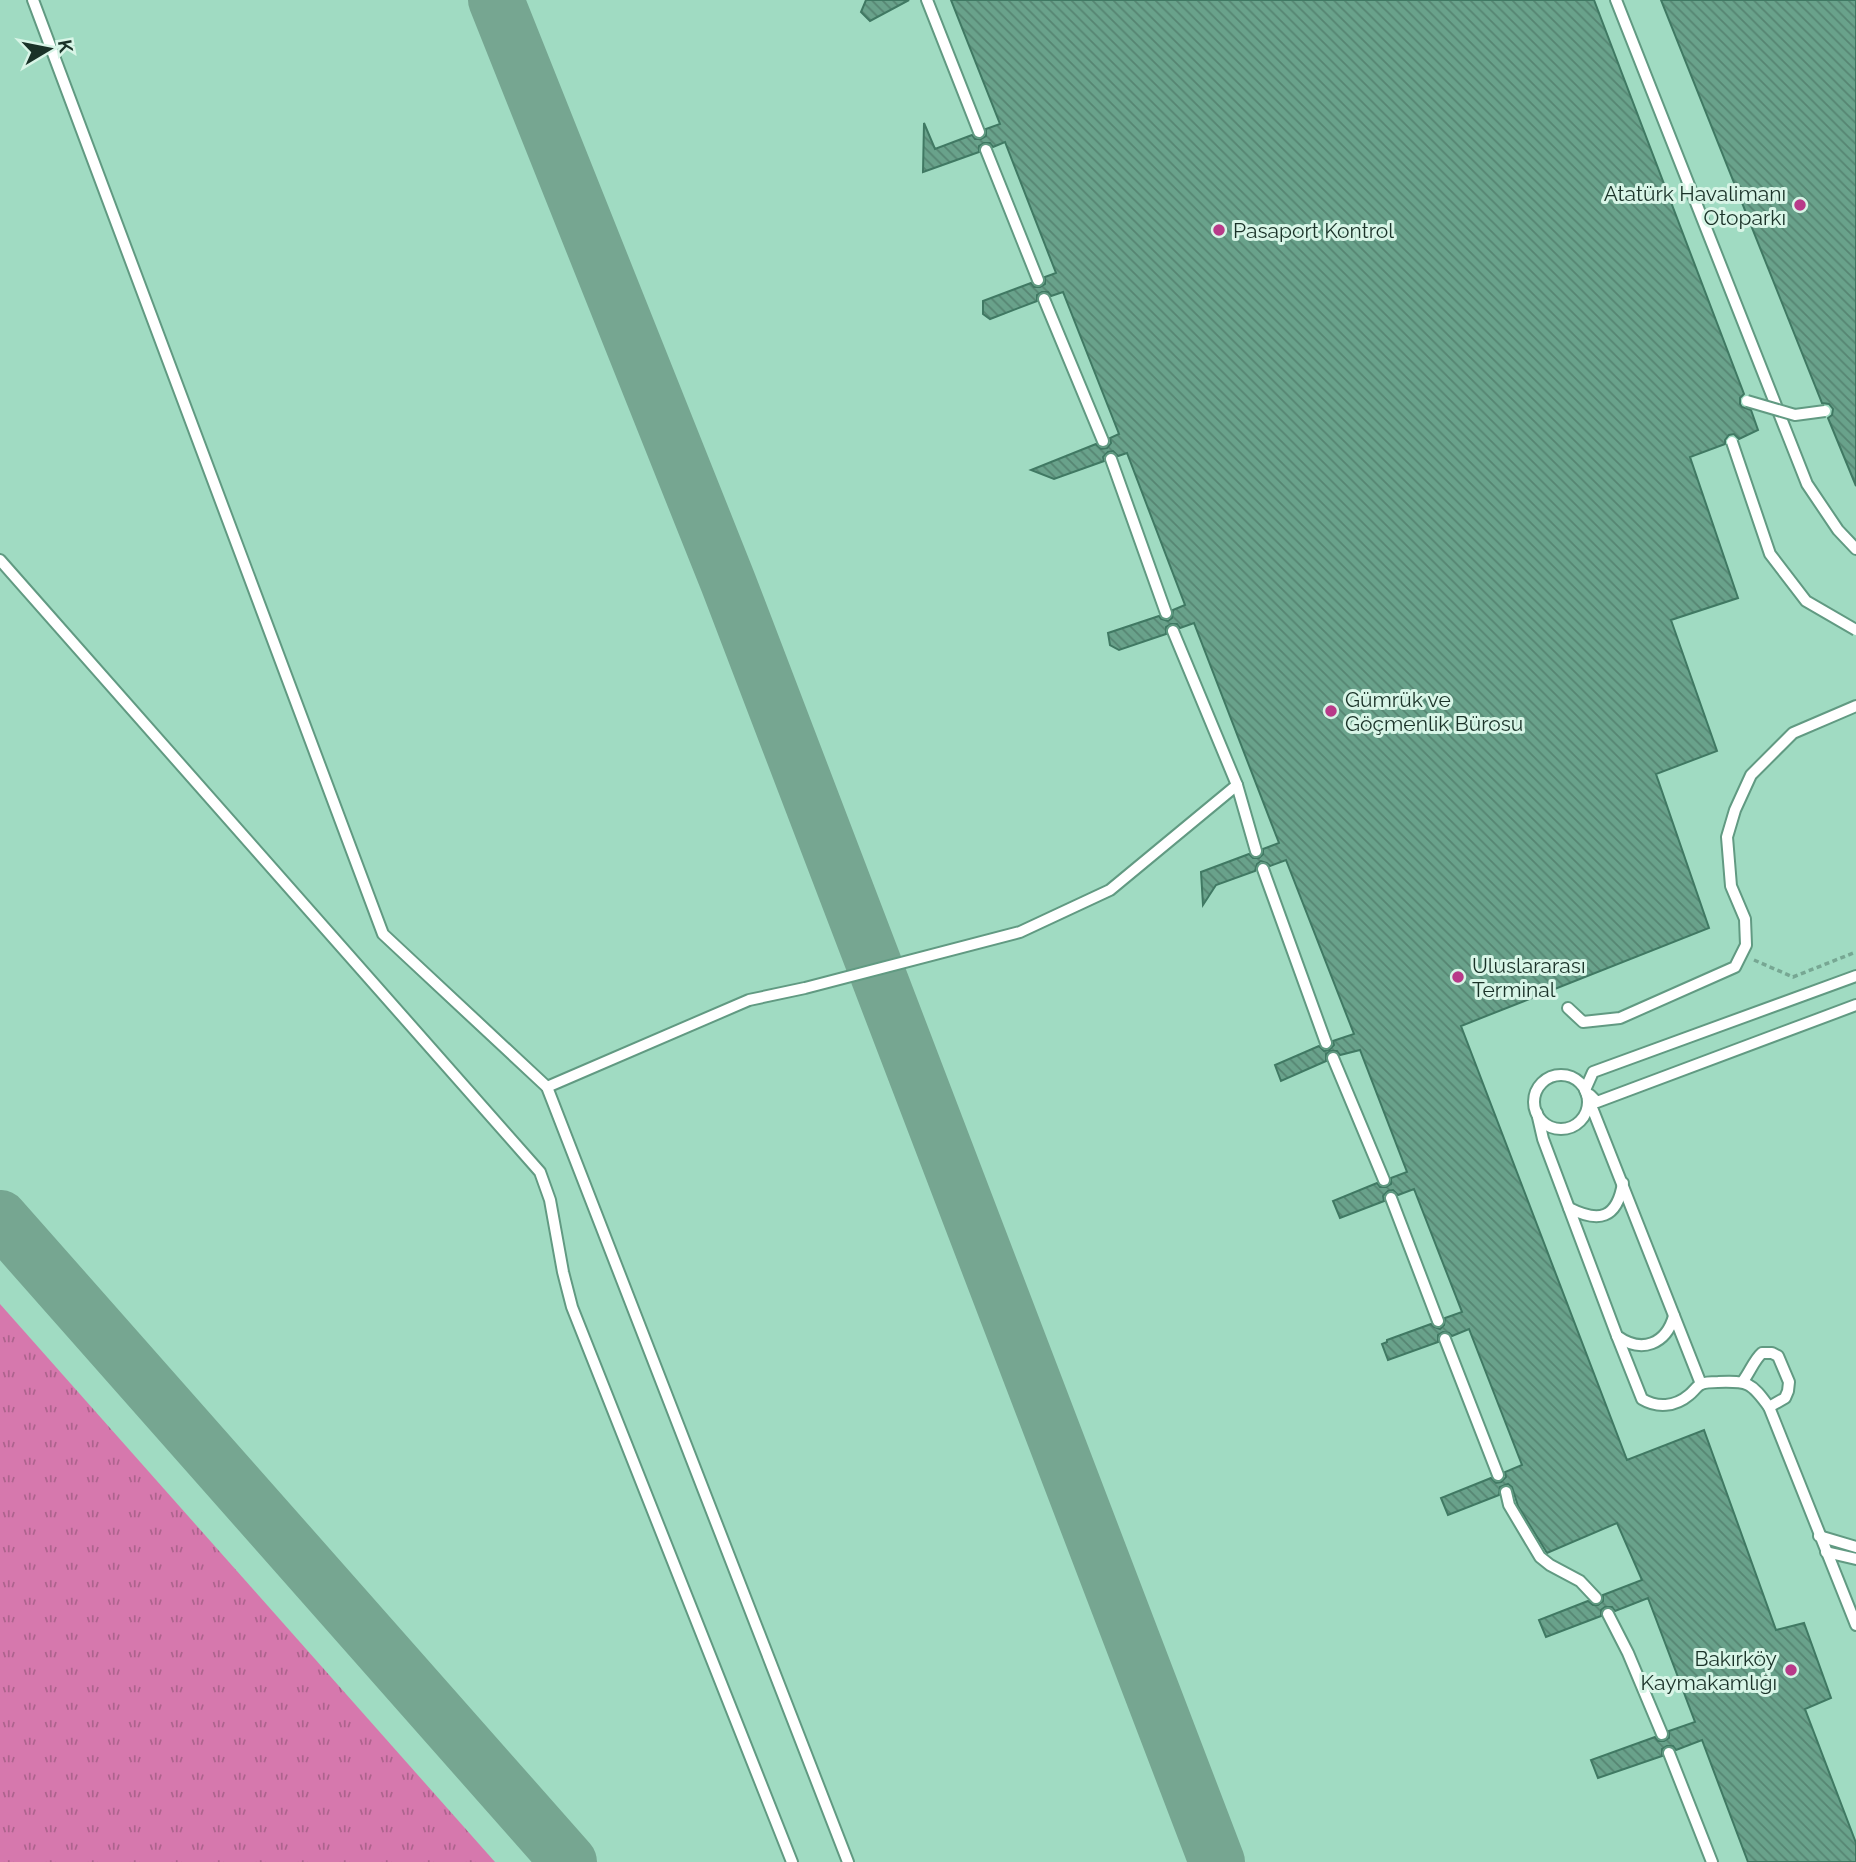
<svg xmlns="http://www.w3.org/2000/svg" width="1856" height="1862" viewBox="0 0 1856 1862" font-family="Raleway,sans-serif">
  <defs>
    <pattern id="grass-tufts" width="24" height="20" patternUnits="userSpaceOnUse" patternTransform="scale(1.75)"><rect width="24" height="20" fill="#d678ad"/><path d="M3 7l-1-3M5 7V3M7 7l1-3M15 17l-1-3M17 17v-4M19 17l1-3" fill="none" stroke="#ad638d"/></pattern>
    <pattern id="building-back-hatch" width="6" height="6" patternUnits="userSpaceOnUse" patternTransform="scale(1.75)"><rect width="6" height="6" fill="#69a28b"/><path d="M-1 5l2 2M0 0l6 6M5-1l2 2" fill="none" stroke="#568572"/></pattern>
  </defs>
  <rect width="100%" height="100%" fill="#a0dbc2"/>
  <!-- grass -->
  <path fill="url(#grass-tufts)" d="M0 1304 495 1862H0Z"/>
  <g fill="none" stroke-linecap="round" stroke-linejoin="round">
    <!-- taxiway -->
    <g stroke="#76a691" stroke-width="56">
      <path d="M496 0 728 582 1217 1862"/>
      <path d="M0 1218 569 1862"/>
    </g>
  </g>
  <!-- building -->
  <g fill="url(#building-back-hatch)" stroke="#407963" stroke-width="2">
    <path d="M866 0H909L870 21 861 12Z"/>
    <path d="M951 0H1594L1744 394 1740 398V404L1742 407 1751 410 1758 430 1739 439 1734 434 1729 435 1725 440V444L1690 457 1738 598 1671 620 1717 751 1656 774 1709 928 1461 1026 1627 1460 1704 1430 1776 1630 1804 1623 1831 1698 1805 1709 1856 1843V1862H1748L1702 1740 1676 1750 1673 1746H1667L1662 1749V1756L1598 1778 1591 1760 1655 1737 1658 1741H1664L1669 1738V1731L1695 1722 1648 1598 1615 1611 1612 1607H1605L1601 1610V1616L1546 1637 1539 1620 1588 1601 1593 1605H1598L1603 1601V1595L1642 1580 1617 1523 1547 1553 1518 1506 1512 1487 1508 1484 1500 1487 1499 1495 1448 1515 1441 1498 1491 1478 1496 1483 1501 1482 1506 1477 1505 1472 1522 1465 1469 1329 1452 1336 1449 1333 1443 1332 1438 1335V1342L1388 1360 1382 1344 1387 1342V1340L1431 1324 1434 1327 1440 1329 1444 1325 1445 1318 1462 1312 1414 1189 1398 1195 1393 1190 1388 1191 1383 1196 1384 1201 1340 1218 1333 1201 1377 1183 1380 1187H1386L1391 1184V1178L1407 1172 1360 1050 1340 1055 1337 1051H1331L1326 1054V1061L1281 1081 1275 1065 1319 1046 1324 1051 1329 1050 1334 1045 1333 1041 1354 1034 1286 860 1270 866 1267 863 1261 861 1257 864 1255 871 1216 885 1203 905 1201 872 1249 854 1253 858H1259L1263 854V849L1279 843 1194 623 1180 628 1177 624H1171L1166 627V634L1119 650 1110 645 1108 633 1159 616 1161 619 1168 621 1172 618 1173 610 1185 605 1127 453 1118 456 1113 451 1108 452 1103 457 1104 461 1054 479 1031 470 1096 444 1101 449 1107 448 1111 443 1110 438 1119 434 1063 292 1051 296 1048 292H1042L1037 295V301L990 319 983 314V301L1031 283 1034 287H1040L1045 284V277L1056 273 1005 142 993 147 990 143H984L979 146V152L923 172 924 123 935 149 972 135 975 139H981L986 136V129L1000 124Z"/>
    <path d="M1661 0H1856V486L1828 418 1832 415 1833 409 1829 404 1822 403Z"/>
  </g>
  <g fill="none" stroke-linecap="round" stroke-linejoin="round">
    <defs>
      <g id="service">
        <path d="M33 0 383 934 547 1087 848 1862"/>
        <path d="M927 0 979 132"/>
        <path d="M1616 0 1807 484 1838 530 1856 549"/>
        <path d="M986 150 1038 280"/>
        <path d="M1044 299 1103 441"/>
        <path d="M1111 459 1166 613"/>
        <path d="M0 560 540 1172 550 1200 563 1272 572 1307 792 1862"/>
        <path d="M1173 631 1237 785 1256 851"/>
        <path d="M1263 869 1326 1043"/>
        <path d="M1568 1008 1583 1022 1620 1018 1735 967 1746 945 1745 919 1731 886 1727 837 1735 810 1751 775 1793 733 1856 706"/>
        <path d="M1333 1058 1384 1180"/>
        <circle cx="1561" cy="1102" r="27"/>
        <path d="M547 1087 749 1000 805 988 1020 932 1110 890 1237 785"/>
        <path d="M1590 1095 1597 1102 1856 1005"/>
        <path d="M1537 1113 1543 1139 1617 1336C1642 1354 1666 1344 1674 1316"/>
        <path d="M1391 1198 1438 1321"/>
        <path d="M1569 1208C1599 1223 1617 1219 1623 1183"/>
        <path d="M1617 1336 1642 1399C1657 1408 1675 1407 1689 1395 1693 1392 1697 1386 1701 1384 1706 1382 1713 1382 1718 1382 1748 1381 1751 1382 1769 1407L1856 1625"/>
        <path d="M1445 1339 1498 1475"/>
        <path d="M1743 1381C1750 1372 1754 1360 1762 1353H1772L1778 1356 1789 1382 1788 1391 1785 1398 1769 1407"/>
        <path d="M1701 1384 1585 1090 1593 1072 1856 976"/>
        <path d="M1506 1492 1509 1505 1540 1557 1550 1565 1580 1581 1596 1598"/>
        <path d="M1819 1536 1856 1547"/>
        <path d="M1826 1552 1856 1559"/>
        <path d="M1608 1614 1628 1653 1662 1734"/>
        <path d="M1669 1753 1712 1862"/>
      </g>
    </defs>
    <!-- service casing -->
    <use href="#service" stroke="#619a82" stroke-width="14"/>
    <!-- path -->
    <path stroke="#77a793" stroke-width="3.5" stroke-dasharray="5 3.5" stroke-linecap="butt" d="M1754 960 1793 977 1856 952"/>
    <!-- service -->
    <use href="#service" stroke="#fff" stroke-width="10"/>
    <defs>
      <g id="service-bridge">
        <path d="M1747 401 1795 415 1825 411"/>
        <path d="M1732 442 1770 554 1806 601 1856 630"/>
      </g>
    </defs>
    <!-- service-bridge casing -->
    <use href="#service-bridge" stroke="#619a82" stroke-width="14" stroke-linecap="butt"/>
    <!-- service-bridge -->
    <use href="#service-bridge" stroke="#fff" stroke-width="10"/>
  </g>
  <!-- markers -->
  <g fill="#b83a89" stroke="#d8f5e7" stroke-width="2.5">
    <circle cx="1800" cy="205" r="7"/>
    <circle cx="1219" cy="230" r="7"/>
    <circle cx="1331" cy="711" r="7"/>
    <circle cx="1458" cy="977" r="7"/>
    <circle cx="1791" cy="1670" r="7"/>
  </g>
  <g text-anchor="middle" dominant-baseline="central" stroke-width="6" stroke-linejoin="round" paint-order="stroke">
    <!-- poi labels -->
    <g font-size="21" fill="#1a3228" stroke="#d8f5e7" text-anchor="start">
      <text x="1786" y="193" text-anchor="end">Atatürk Havalimanı<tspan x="1786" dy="24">Otoparkı</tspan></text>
      <text x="1233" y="230">Pasaport Kontrol</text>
      <text x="1345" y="699">Gümrük ve<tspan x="1345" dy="24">Göçmenlik Bürosu</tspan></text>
      <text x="1472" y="965">Uluslararası<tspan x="1472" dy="24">Terminal</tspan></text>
      <text x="1777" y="1658" text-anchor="end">Bakırköy<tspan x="1777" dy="24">Kaymakamlığı</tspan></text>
    </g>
  </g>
  <!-- north arrow -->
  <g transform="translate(49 49) rotate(80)" stroke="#d8f5e7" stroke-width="5" paint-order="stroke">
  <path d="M0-5L12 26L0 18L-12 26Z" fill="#1a3228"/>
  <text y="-10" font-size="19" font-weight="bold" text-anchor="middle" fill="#1a3228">K</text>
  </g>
</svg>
